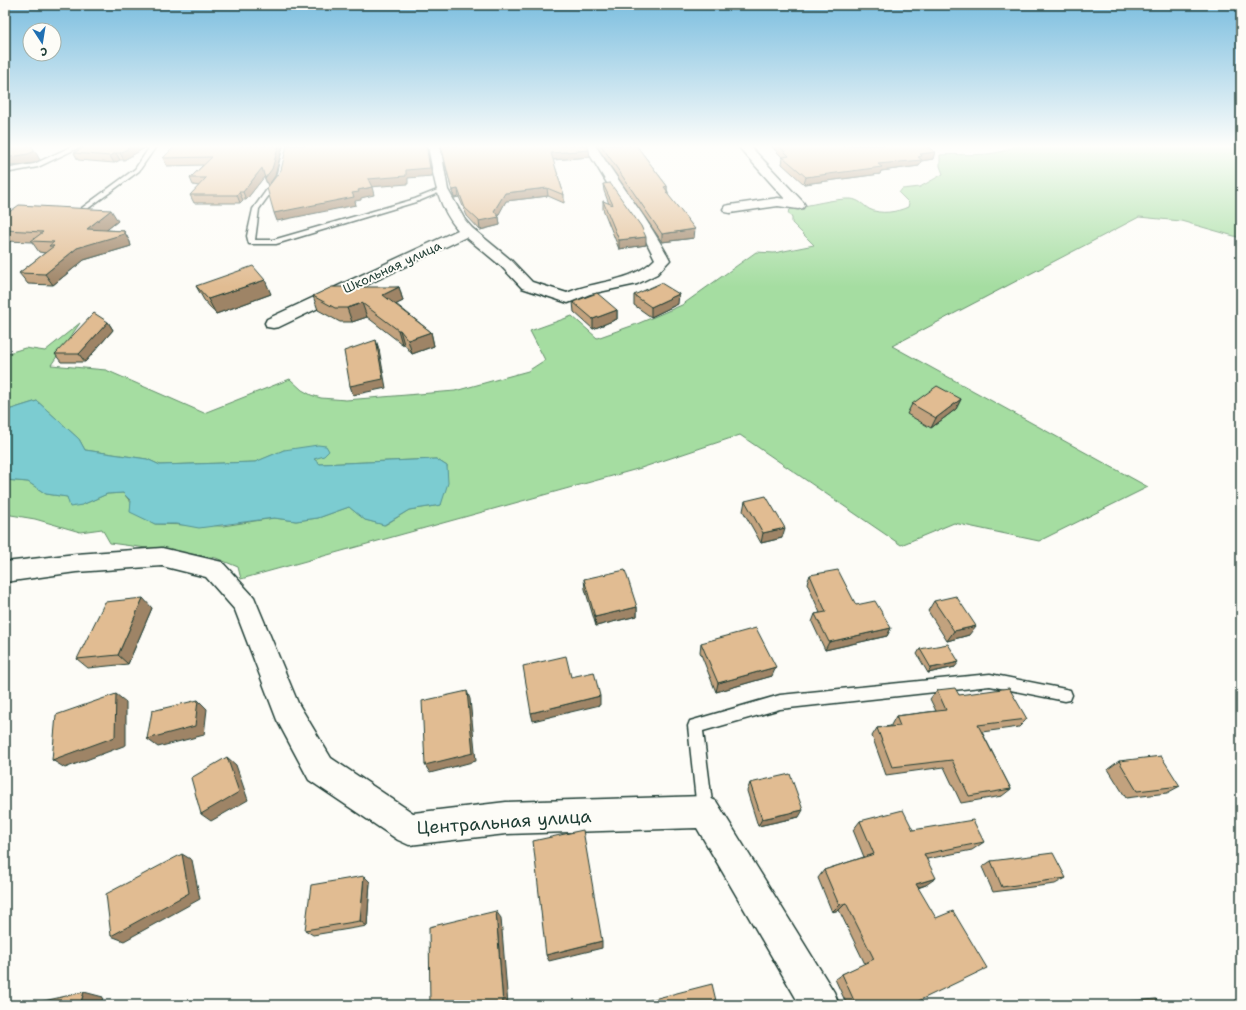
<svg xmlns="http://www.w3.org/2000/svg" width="1246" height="1010" viewBox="0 0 1246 1010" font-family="'Shantell Sans',sans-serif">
  <rect width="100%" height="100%" fill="#fdfcf7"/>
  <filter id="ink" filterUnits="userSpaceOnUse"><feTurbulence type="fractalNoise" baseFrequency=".025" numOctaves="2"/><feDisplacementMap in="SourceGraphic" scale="8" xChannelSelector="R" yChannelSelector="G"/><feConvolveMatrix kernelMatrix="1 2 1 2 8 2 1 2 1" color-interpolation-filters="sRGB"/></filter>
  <g filter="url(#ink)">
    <!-- green -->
    <path fill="#a5dda1" stroke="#628d6a" d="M1015 145H1241V238L1181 221 1139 217 892 346 1148 487 1039 541 954 523 901 545 740 435 641 468 241 579 238 567 216 558 197 555 110 543 102 529 80 532 35 519 5 514V480L28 482 46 494 68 497 82 505 107 494 123 493 144 518 155 524 223 526 274 518 296 521 318 518 349 507 365 520 385 525 409 510 441 505 447 466 436 459 320 464 314 459 284 450 256 462 160 465 147 459 85 450 79 439 37 401 5 411V354L25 348 45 351 80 323 51 365 106 370 204 413 290 379 302 390 311 395 321 398 346 400 455 391 528 371 545 360 530 331 572 316 597 338 637 324 682 305 756 252 774 253 814 245 792 223V218L788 212 792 208C808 206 836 198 851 199 859 200 862 204 869 209 881 215 897 212 908 207L909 203 899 193 902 189 920 187 943 174 940 166V155C962 153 997 159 1015 145Z"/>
    <!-- water -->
    <path fill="#7bccd1" stroke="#569392" d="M37 401 79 439 85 450 147 459 160 465 255 462 284 450 318 445 326 446 329 451 324 456 314 459 320 464 436 459 447 466 448 483 441 505 409 510 384 525 365 520 349 507 318 518 296 521 274 518 199 528 177 524H155L130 512 131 501 123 493 107 494 82 505 70 507 67 497 46 494 28 482 5 480V411Z"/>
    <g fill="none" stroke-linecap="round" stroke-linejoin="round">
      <defs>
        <g id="service">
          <path d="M75 145H84L38 167 5 173V169L34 164Z"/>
          <path d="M151 145H157L139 171 75 218H71V216L135 169Z"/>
          <path d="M284 145H290L282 177 259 209 255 240H273L415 199 440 189 445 190 419 201 276 244H249L247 236 253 209 276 177Z"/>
          <path d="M990 674 1070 690 1072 695 1070 700 1065 701 990 686 780 709 703 731 713 810 710 815 705 818 700 815 697 810 688 726 690 721 780 695Z"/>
        </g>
        <g id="minor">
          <path d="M428 145H440L448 190 465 220 472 228 511 260 532 282 567 293C597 280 631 283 655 259L642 233 610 188 584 145H595C620 184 649 220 670 260L657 274 637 284 590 294 568 303 522 288 501 266 466 237 279 327 273 328 267 327 265 323 267 319 458 230C436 204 434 177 428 145Z"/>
          <path d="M737 145H749L803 202 805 205 803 208 798 209 778 206 730 213 725 212 723 209 725 206 730 205 778 198 785 199Z"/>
          <path d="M162 548 222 562 254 597 298 703 331 758 413 813 506 802 705 796 716 801 834 992 839 1005H800L697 828 506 834 409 845 398 840 309 780 277 720 235 610 206 577 162 566 76 572 5 582V562L76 554Z"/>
        </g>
      </defs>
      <!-- service casing -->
      <use href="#service" stroke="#1f3d34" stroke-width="3"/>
      <!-- minor casing -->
      <use href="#minor" stroke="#1f3d34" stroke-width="3"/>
      <!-- service -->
      <use href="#service" fill="#fdfcf7" fill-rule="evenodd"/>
      <!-- minor -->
      <use href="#minor" fill="#fdfcf7" fill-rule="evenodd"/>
    </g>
    <!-- wall -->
    <g fill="#c2a27e" stroke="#1f3d34">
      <path d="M87 145H150L124 160H120L114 163 78 160 74 153Z"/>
      <path d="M176 145H283L275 176 268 186 264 177 246 200H243L240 203H194L190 195 199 186 193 185 190 178 203 165 167 166 163 158Z"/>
      <path d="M440 145H587L590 157 553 160 564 195V203L548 196 506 201 498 215 499 217 500 225 480 230 467 216 459 197 454 198 453 195Z"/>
      <path d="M596 145H636L667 186V190L668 192V195L694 238 662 242Z"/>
      <path d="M770 145H925L933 159 921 161 919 166 881 171 880 174 804 184 782 164 783 158Z"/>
      <path d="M603 184 646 245 619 249 603 209V201L609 204 604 191Z"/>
      <path d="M5 215 118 221 106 230 124 231 130 242 131 246 84 260 53 285 28 284 19 273 45 253 39 252 32 242 5 241Z"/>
      <path d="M196 286 271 294 216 314 204 300Z"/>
      <path d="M399 287 403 301 396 304 431 332 434 346 412 354 404 344H402L367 317 352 322H340L318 310 313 296Z"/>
      <path d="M634 295 678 304 651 317 634 305Z"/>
      <path d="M573 302 617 310V319L593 329 574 312Z"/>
      <path d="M108 322 113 330 85 362H61L55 354Z"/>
      <path d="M961 399 956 409 931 428 907 414 912 404Z"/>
      <path d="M745 501 782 538 761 543 743 511Z"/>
      <path d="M810 575 891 628 887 636 825 650 812 622 815 614 820 613 807 583Z"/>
      <path d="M584 579 637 607V616L596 626 585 589Z"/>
      <path d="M934 601 969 635 947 641 928 611Z"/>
      <path d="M152 608 128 664 88 668 77 659Z"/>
      <path d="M701 643 772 676 716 692 700 652Z"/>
      <path d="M920 649 955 667 928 673 917 654Z"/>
      <path d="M937 690 959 695 1027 719 1019 727 982 732 1011 789 1002 796 961 803 944 767 886 775 872 736 877 728 891 726V725L896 716 936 711 930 699Z"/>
      <path d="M1119 761 1180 786 1167 793 1126 798 1108 769Z"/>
      <path d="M1241 768V780L1238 778Z"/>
      <path d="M750 783 799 817 758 826 747 791Z"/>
      <path d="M860 821 984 842 972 850 927 859 926 885 918 888 910 1005H847L835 979 842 974 865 964 839 910 832 912 818 878 824 870 864 857 853 830Z"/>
      <path d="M991 861 1066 878 1055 884 993 892 982 867Z"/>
      <path d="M370 882 367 926 313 935 305 930Z"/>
    </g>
    <!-- shaded-wall -->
    <g fill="#9e8466" stroke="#1f3d34">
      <path d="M134 145H150L124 160 120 153Z"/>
      <path d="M279 145H283L275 176 268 186 265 178Z"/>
      <path d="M427 145 432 176 408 178V184L370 187 368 179Z"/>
      <path d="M589 150 590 157 552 160 551 153Z"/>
      <path d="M35 151 40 160 34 163 11 166 5 158Z"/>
      <path d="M935 152 933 159 921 161 919 166 881 171 880 174 804 184 806 177 878 164 920 154Z"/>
      <path d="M116 153 120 160 114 163 110 156Z"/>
      <path d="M262 168 265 176 246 200 243 192Z"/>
      <path d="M667 186V192H668V200L664 187Z"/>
      <path d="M372 187 374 195 361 198V200L355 201 356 205 277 221 274 213 358 190Z"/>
      <path d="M547 188 548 196 506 201 497 218 499 217 500 225 480 230 479 221 494 211 505 193Z"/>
      <path d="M458 189 459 197 454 198 453 190Z"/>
      <path d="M239 192 243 200 240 203 237 195Z"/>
      <path d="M111 210 118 221 94 240 87 229Z"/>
      <path d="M695 229 694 238 662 242V234Z"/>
      <path d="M124 231 130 242 131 246 84 260 53 285 45 274 77 248Z"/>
      <path d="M646 237V245L619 249V240Z"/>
      <path d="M265 280 271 294 216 314 208 299Z"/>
      <path d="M399 287 403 301 387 309 383 295Z"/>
      <path d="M679 294 678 304 651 317V307Z"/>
      <path d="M362 303 367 317 352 322 347 308Z"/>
      <path d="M617 310V319L593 329V319Z"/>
      <path d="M108 322 113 330 85 362 79 354Z"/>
      <path d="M398 330H400L404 344H402Z"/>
      <path d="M431 332 434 346 412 354 408 340Z"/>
      <path d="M376 340 379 349 386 388 353 395 350 386Z"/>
      <path d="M961 399 956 409 931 428 936 418Z"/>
      <path d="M785 528 782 538 761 543 763 533Z"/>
      <path d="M143 598 152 608 128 664 118 655Z"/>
      <path d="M637 607V616L596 626 595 617Z"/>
      <path d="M976 626 969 635 947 641 954 631Z"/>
      <path d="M891 628 887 636 825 650 829 642Z"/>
      <path d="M959 662 955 667 928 673 931 668Z"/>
      <path d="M776 667 772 676 716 692 718 683Z"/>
      <path d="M467 691 470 699 476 761 430 773 425 765Z"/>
      <path d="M116 694 126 702V745L65 768 52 760Z"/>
      <path d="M600 696V705L533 721 531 713Z"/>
      <path d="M198 700 207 709 204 735 158 747 147 739Z"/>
      <path d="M227 757 236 765 248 800 211 821 201 814Z"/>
      <path d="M803 810 799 817 758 826 762 819Z"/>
      <path d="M182 854 192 860 200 899 124 941 111 936Z"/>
      <path d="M364 876 370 882 367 926 360 921Z"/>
      <path d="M936 878 926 885 906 891 916 884Z"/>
      <path d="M846 903 839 910 832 912 839 905Z"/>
      <path d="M496 911 501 918 508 1005H503Z"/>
      <path d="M602 941V948L549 961 546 955Z"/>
      <path d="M84 992 103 997 101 1005H80Z"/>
    </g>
    <!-- building -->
    <g fill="#e1bc92" stroke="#1f3d34">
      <path d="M5 145H31L35 151 28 154 5 158Z"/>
      <path d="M87 145H134L120 153H116L110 156 74 153Z"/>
      <path d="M176 145H279L272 169 265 178 262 168 243 192H239L237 195H190L206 178H190L212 157 163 158Z"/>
      <path d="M287 145H426L430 168 406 170V176L368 179 372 187 358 190 359 192 352 193 354 197 274 213 267 188 281 170Z"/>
      <path d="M441 145H587L589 150 551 153 564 195 547 188 505 193 494 211 499 217 479 221 465 208 458 189 453 190 451 187Z"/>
      <path d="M601 145H636L667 186 664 187 668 192H666L695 229 662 234Z"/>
      <path d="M778 145H925L935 152 920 154 922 156 918 157 922 160 878 164 882 167 806 177 783 157 789 156Z"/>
      <path d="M610 183 641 226 646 237 619 240 603 201 613 205 603 184Z"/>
      <path d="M19 205 111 210 87 229 124 231V234L77 248 45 274 19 273 54 246H49L54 242 31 241 43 232 5 230V215Z"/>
      <path d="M253 266 265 280 208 299 196 286Z"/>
      <path d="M661 283 679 294 651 307 634 295Z"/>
      <path d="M332 287H399L383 295 431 332 408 340 400 330H398L362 303 347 308H335L313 296Z"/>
      <path d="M597 293 617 310 593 319 573 302Z"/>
      <path d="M94 313 108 322 79 354H55Z"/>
      <path d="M376 340 383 379 350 386 344 351Z"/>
      <path d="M937 386 961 399 936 418 912 404Z"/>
      <path d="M766 496 785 528 763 533 745 501Z"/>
      <path d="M625 570 637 607 595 617 584 579Z"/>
      <path d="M838 570 856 605 875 601 891 628 829 642 815 614 826 612 810 575Z"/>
      <path d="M956 596 976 626 954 631 934 601Z"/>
      <path d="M143 598 118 655 77 659 105 602Z"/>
      <path d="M756 628 776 667 718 683 701 643Z"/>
      <path d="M948 644 959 662 931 668 920 649Z"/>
      <path d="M566 656 571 677 594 672 600 696 531 713 523 666Z"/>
      <path d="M955 688 959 695 1009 688 1027 719 978 725 1011 789 969 796 952 760 892 767 877 728 900 726 896 716 946 710 937 690Z"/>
      <path d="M467 691 473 753 425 765 422 701Z"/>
      <path d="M116 694 115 737 52 760 56 715Z"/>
      <path d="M198 700 195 726 147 739 152 711Z"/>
      <path d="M1161 756 1180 786 1137 791 1119 761Z"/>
      <path d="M227 757 239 792 201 814 191 778Z"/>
      <path d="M790 774 803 810 762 819 750 783Z"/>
      <path d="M903 810 913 830 973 820 984 842 924 854 936 878 916 884 936 918 953 911 987 968 910 1005H856L842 974 874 959 846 903 839 905 824 870 874 854 860 821Z"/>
      <path d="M583 830 602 941 546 955 533 841Z"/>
      <path d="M1053 853 1066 878 1002 887 991 861Z"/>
      <path d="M182 854 189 893 111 936 106 894Z"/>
      <path d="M364 876 360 921 305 930 311 885Z"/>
      <path d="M496 911 503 1005H430L429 927Z"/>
      <path d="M712 984 717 1005H635L634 1004Z"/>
      <path d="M84 992 80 1005H26Z"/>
      <path d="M1156 999 1160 1005H1101L1100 1004Z"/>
    </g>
  </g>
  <!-- sky -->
  <linearGradient id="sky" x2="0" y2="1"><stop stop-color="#7cbedf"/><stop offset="0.51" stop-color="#fefefb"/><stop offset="1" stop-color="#fefefb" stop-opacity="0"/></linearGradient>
  <rect width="1246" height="287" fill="url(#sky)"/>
  <g text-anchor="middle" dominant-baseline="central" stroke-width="4" stroke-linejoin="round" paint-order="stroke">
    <!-- far-street labels -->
    <g font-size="13" fill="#1f3d34" stroke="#fdfcf7">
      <text transform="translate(392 267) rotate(-25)">Школьная улица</text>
    </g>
    <!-- near-street labels -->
    <g font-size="18" fill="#1f3d34" stroke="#fdfcf7">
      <text transform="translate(504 822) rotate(-4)">Центральная улица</text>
    </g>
  </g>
  <!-- margin -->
  <rect width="1246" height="1010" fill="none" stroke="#fdfcf7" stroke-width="20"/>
  <rect x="10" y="10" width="1226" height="990" fill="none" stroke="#1f3d34" stroke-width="1.5" filter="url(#ink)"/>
  <!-- north arrow -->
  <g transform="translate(42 42) rotate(168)"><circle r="19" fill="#fdfcf7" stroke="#a4b0a9"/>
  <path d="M0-3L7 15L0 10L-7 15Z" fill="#1f6fb2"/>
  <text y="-6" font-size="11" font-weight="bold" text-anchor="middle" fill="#1f3d34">С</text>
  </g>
</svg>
